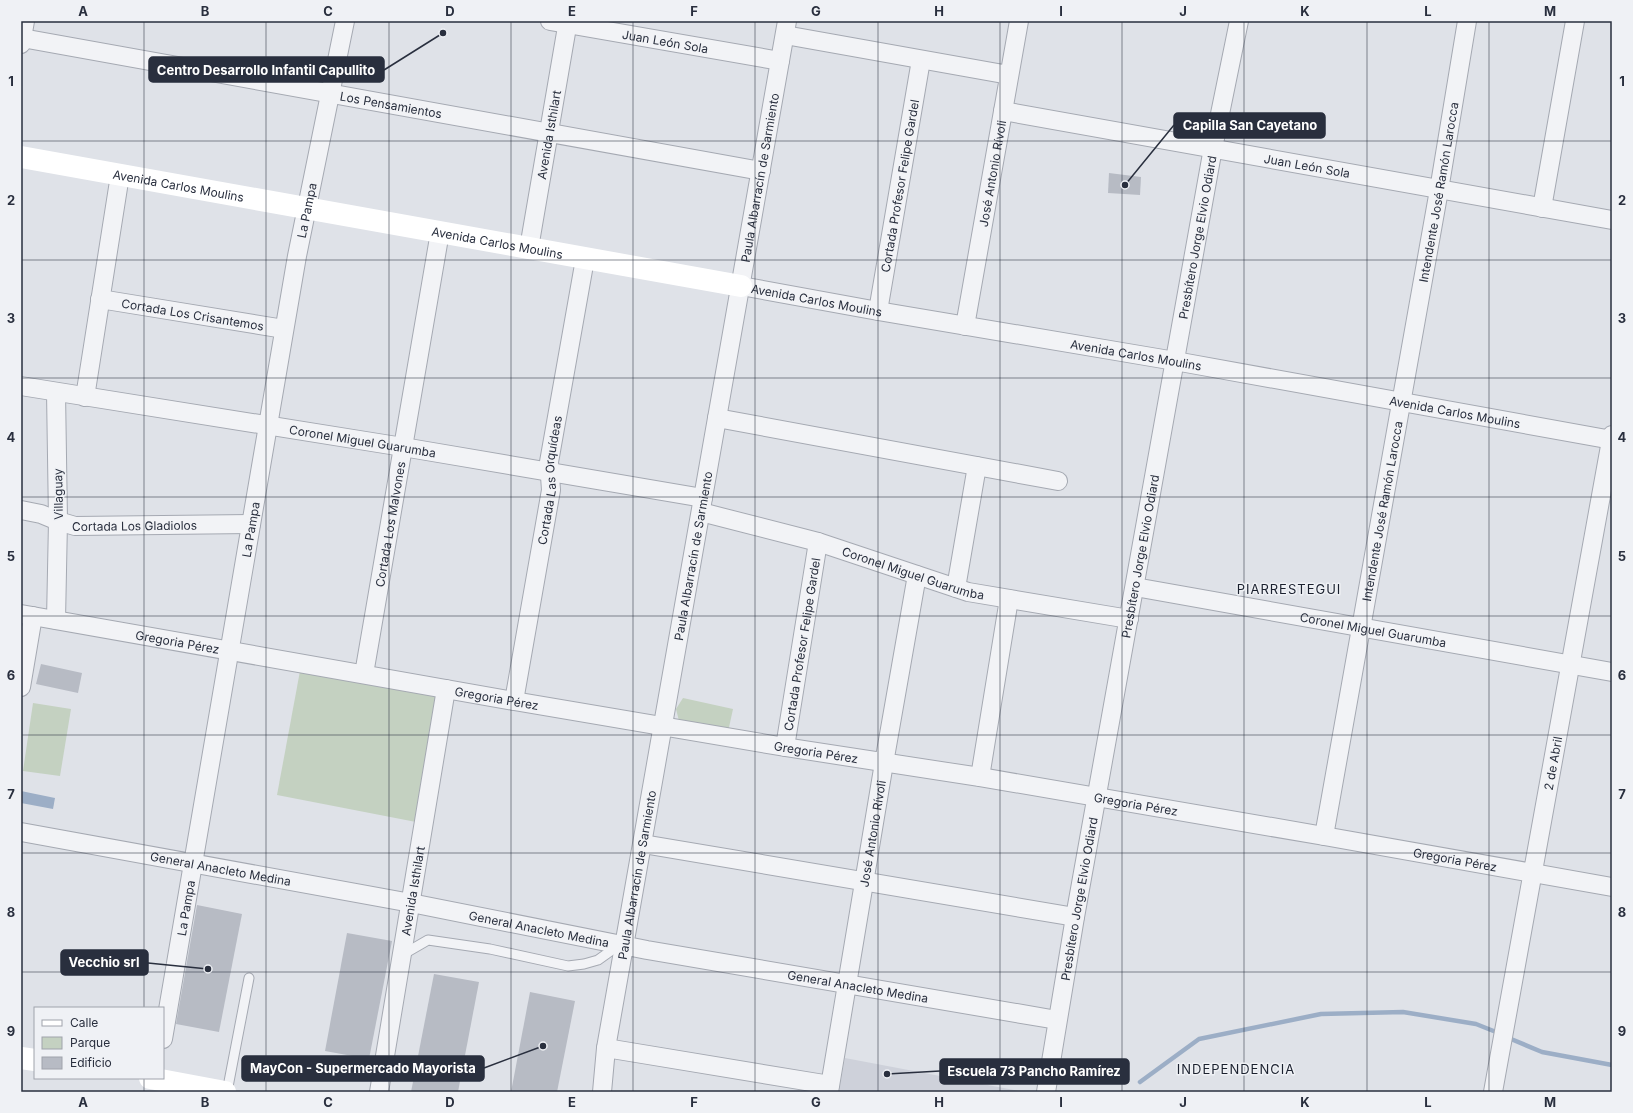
<svg xmlns="http://www.w3.org/2000/svg" width="1633" height="1113" viewBox="0 0 1633 1113" font-family="Inter,sans-serif">
  <rect width="100%" height="100%" fill="#dfe2e8"/>
  <!-- built -->
  <path fill="#ced1da" d="M845 1058 1019 1091 1018 1092H839Z"/>
  <!-- green -->
  <g fill="#c4d1c1">
    <path d="M300 671 439 696 416 822 277 795Z"/>
    <path d="M683 698 733 709 728 732 679 721 676 709Z"/>
    <path d="M33 703 71 709 60 776 23 771Z"/>
  </g>
  <!-- water -->
  <path fill="#9caec6" d="M21 791 55 798 53 809 21 803Z"/>
  <g fill="none" stroke-linecap="round" stroke-linejoin="round">
    <!-- stream -->
    <g stroke="#9caec6" stroke-width="4.5">
      <path d="M1511 1039 1542 1052 1612 1065"/>
      <path d="M1140 1082 1199 1039 1321 1014 1403 1012 1476 1024 1496 1032"/>
    </g>
  </g>
  <!-- building -->
  <g fill="#b7bbc4">
    <path d="M1109 173 1141 177 1140 195 1108 193Z"/>
    <path d="M41 664 82 673 78 693 36 684Z"/>
    <path d="M197 905 242 914 219 1032 176 1024Z"/>
    <path d="M347 933 392 941 369 1059 325 1051Z"/>
    <path d="M434 974 479 982 458 1092H411Z"/>
    <path d="M530 992 575 1001 557 1092H511Z"/>
  </g>
  <g fill="none" stroke-linecap="round" stroke-linejoin="round">
    <defs>
      <g id="lane">
        <path d="M402 955 428 940 490 949 568 966 584 964 598 960 619 945"/>
        <path d="M227 1092 249 978"/>
      </g>
      <g id="street">
        <path id="s1" d="M550 21 780 61"/>
        <path d="M785 35 1009 75"/>
        <path id="s2" d="M22 38 761 171"/>
        <path d="M21 44 25 21"/>
        <path id="s3" d="M1003 111 1612 220"/>
        <path d="M1542 208 1575 21"/>
        <path id="s4" d="M529 248 568 21"/>
        <path id="s5" d="M741 286 878 311 1175 361 1612 440"/>
        <path id="s6" d="M100 299 284 329"/>
        <path id="s7" d="M878 311 921 60"/>
        <path id="s8" d="M965 326 1019 21"/>
        <path id="s9" d="M21 386 403 447 703 498"/>
        <path d="M85 397 120 175"/>
        <path d="M717 418 1058 481"/>
        <path id="s10" d="M21 510 41 514 58 521 75 526 251 524"/>
        <path id="s11" d="M701 512 818 542 968 592 1129 619"/>
        <path id="s12" d="M1135 587 1612 672"/>
        <path d="M956 588 977 466"/>
        <path id="s13" d="M21 614 514 701 785 747 980 777 1324 836 1612 887"/>
        <path d="M56 620 58 521 56 392"/>
        <path id="s14" d="M364 674 440 232"/>
        <path d="M21 687 33 616"/>
        <path id="s15" d="M514 701 551 490 549 462 585 259"/>
        <path id="s16" d="M785 747 818 542"/>
        <path d="M980 777 1009 599"/>
        <path id="s17" d="M21 832 411 903 647 950 1057 1020"/>
        <path id="s18" d="M1324 836 1439 190 1467 21"/>
        <path d="M643 844 1075 917"/>
        <path id="s19" d="M163 1039 297 256 345 21"/>
        <path d="M606 1048 830 1085"/>
        <path id="s20" d="M379 1092 446 689"/>
        <path id="s21" d="M602 1092 606 1048 624 946 787 21"/>
        <path id="s22" d="M829 1092 884 763 917 575"/>
        <path id="s23" d="M1046 1092 1075 917 1213 148 1239 21"/>
        <path id="s24" d="M1493 1092 1612 435"/>
      </g>
    </defs>
    <!-- lane casing -->
    <use href="#lane" stroke="#a5a9b2" stroke-width="11"/>
    <!-- street casing -->
    <use href="#street" stroke="#a5a9b2" stroke-width="20"/>
    <!-- lane -->
    <use href="#lane" stroke="#f2f3f6" stroke-width="9"/>
    <!-- street -->
    <use href="#street" stroke="#f2f3f6" stroke-width="18"/>
    <!-- secondary -->
    <g stroke="#fff" stroke-width="22">
      <path id="s25" d="M21 157 741 286"/>
      <path d="M21 1058 35 1060"/>
      <path d="M150 1078 225 1092"/>
    </g>
  </g>
  <!-- grid -->
  <path fill="none" stroke="#292f3e" stroke-width="1" stroke-opacity="0.55" d="M144 21V1008M266 21V1092M389 21V1092M511 21V1092M633 21V1092M755 21V1092M878 21V1092M1000 21V1092M1122 21V1092M1244 21V1092M1367 21V1092M1489 21V1092M21 141H1612M21 260H1612M21 378H1612M21 497H1612M21 616H1612M21 735H1612M21 853H1612M21 972H1612M144 1078V1092"/>
  <g text-anchor="middle" dominant-baseline="central" stroke-width="3" stroke-linejoin="round" paint-order="stroke">
    <!-- street labels -->
    <g font-size="12" fill="#292f3e" stroke="#eff1f5">
      <text stroke="none"><textPath href="#s1" startOffset="117">Juan León Sola</textPath></text>
      <text stroke="none"><textPath href="#s2" startOffset="375">Los Pensamientos</textPath></text>
      <text stroke="none"><textPath href="#s4" startOffset="115">Avenida Isthilart</textPath></text>
      <text stroke="none"><textPath href="#s3" startOffset="309">Juan León Sola</textPath></text>
      <text stroke="none"><textPath href="#s8" startOffset="155">José Antonio Rívoli</textPath></text>
      <text stroke="none"><textPath href="#s21" startOffset="928">Paula Albarracín de Sarmiento</textPath></text>
      <text stroke="none"><textPath href="#s25" startOffset="160">Avenida Carlos Moulins</textPath></text>
      <text stroke="none"><textPath href="#s7" startOffset="127">Cortada Profesor Felipe Gardel</textPath></text>
      <text stroke="none"><textPath href="#s18" startOffset="654">Intendente José Ramón Larocca</textPath></text>
      <text stroke="none"><textPath href="#s19" startOffset="841">La Pampa</textPath></text>
      <text stroke="none"><textPath href="#s23" startOffset="868">Presbítero Jorge Elvio Odiard</textPath></text>
      <text stroke="none"><textPath href="#s25" startOffset="484">Avenida Carlos Moulins</textPath></text>
      <text stroke="none"><textPath href="#s5" startOffset="77">Avenida Carlos Moulins</textPath></text>
      <text stroke="none"><textPath href="#s6" startOffset="94">Cortada Los Crisantemos</textPath></text>
      <text stroke="none"><textPath href="#s5" startOffset="401">Avenida Carlos Moulins</textPath></text>
      <text stroke="none"><textPath href="#s5" startOffset="725">Avenida Carlos Moulins</textPath></text>
      <text stroke="none"><textPath href="#s9" startOffset="346">Coronel Miguel Guarumba</textPath></text>
      <text stroke="none"><textPath href="#s15" startOffset="224">Cortada Las Orquídeas</textPath></text>
      <text transform="translate(58 494) rotate(-91)">Villaguay</text>
      <text stroke="none"><textPath href="#s18" startOffset="330">Intendente José Ramón Larocca</textPath></text>
      <text stroke="none"><textPath href="#s10" startOffset="116">Cortada Los Gladiolos</textPath></text>
      <text stroke="none"><textPath href="#s14" startOffset="152">Cortada Los Malvones</textPath></text>
      <text stroke="none"><textPath href="#s19" startOffset="517">La Pampa</textPath></text>
      <text stroke="none"><textPath href="#s21" startOffset="544">Paula Albarracín de Sarmiento</textPath></text>
      <text stroke="none"><textPath href="#s23" startOffset="544">Presbítero Jorge Elvio Odiard</textPath></text>
      <text stroke="none"><textPath href="#s11" startOffset="221">Coronel Miguel Guarumba</textPath></text>
      <text stroke="none"><textPath href="#s12" startOffset="242">Coronel Miguel Guarumba</textPath></text>
      <text stroke="none"><textPath href="#s13" startOffset="159">Gregoria Pérez</textPath></text>
      <text stroke="none"><textPath href="#s16" startOffset="104">Cortada Profesor Felipe Gardel</textPath></text>
      <text stroke="none"><textPath href="#s13" startOffset="483">Gregoria Pérez</textPath></text>
      <text stroke="none"><textPath href="#s13" startOffset="807">Gregoria Pérez</textPath></text>
      <text stroke="none"><textPath href="#s24" startOffset="334">2 de Abril</textPath></text>
      <text stroke="none"><textPath href="#s13" startOffset="1131">Gregoria Pérez</textPath></text>
      <text stroke="none"><textPath href="#s22" startOffset="262">José Antonio Rívoli</textPath></text>
      <text stroke="none"><textPath href="#s13" startOffset="1455">Gregoria Pérez</textPath></text>
      <text stroke="none"><textPath href="#s17" startOffset="203">General Anacleto Medina</textPath></text>
      <text stroke="none"><textPath href="#s21" startOffset="220">Paula Albarracín de Sarmiento</textPath></text>
      <text stroke="none"><textPath href="#s20" startOffset="204">Avenida Isthilart</textPath></text>
      <text stroke="none"><textPath href="#s23" startOffset="196">Presbítero Jorge Elvio Odiard</textPath></text>
      <text stroke="none"><textPath href="#s19" startOffset="133">La Pampa</textPath></text>
      <text stroke="none"><textPath href="#s17" startOffset="527">General Anacleto Medina</textPath></text>
      <text stroke="none"><textPath href="#s17" startOffset="851">General Anacleto Medina</textPath></text>
    </g>
    <!-- neighbourhood labels -->
    <g font-size="13" letter-spacing="1" fill="#1b212f" stroke="#eff1f5">
      <text x="1289" y="589">PIARRESTEGUI</text>
      <text x="1236" y="1069">INDEPENDENCIA</text>
    </g>
  </g>
  <!-- callouts -->
  <path fill="none" stroke="#292f3e" stroke-width="1.5" d="M443 33L384 70M1125 185L1174 125M208 969L148 963M543 1046L484 1068M887 1074L940 1071"/>
  <g fill="#292f3e" stroke="#eff1f5" stroke-width="1.5">
    <circle cx="443" cy="33" r="4"/>
    <circle cx="1125" cy="185" r="4"/>
    <circle cx="208" cy="969" r="4"/>
    <circle cx="543" cy="1046" r="4"/>
    <circle cx="887" cy="1074" r="4"/>
  </g>
  <g fill="#292f3e" stroke="#292f3e" stroke-width="1.5">
    <rect x="149" y="57" width="235" height="25" rx="4"/>
    <rect x="1174" y="113" width="151" height="25" rx="4"/>
    <rect x="61" y="950" width="87" height="25" rx="4"/>
    <rect x="242" y="1056" width="242" height="25" rx="4"/>
    <rect x="940" y="1059" width="189" height="25" rx="4"/>
  </g>
  <g font-size="13" text-anchor="middle" font-weight="bold" fill="#fff">
    <text x="266" y="75">Centro Desarrollo Infantil Capullito</text>
    <text x="1250" y="130">Capilla San Cayetano</text>
    <text x="104" y="967">Vecchio srl</text>
    <text x="363" y="1073">MayCon - Supermercado Mayorista</text>
    <text x="1034" y="1076">Escuela 73 Pancho Ramírez</text>
  </g>
  <!-- border -->
  <rect width="1633" height="1113" fill="none" stroke="#eff1f5" stroke-width="44"/>
  <!-- legend -->
  <rect x="34" y="1007" width="130" height="72" fill="#eff1f5" stroke="#a0a3ac"/>
  <rect x="42" y="1020" width="20" height="6" fill="#ffffff" stroke="#a0a3ac"/>
  <text x="70" y="1027" font-size="12" fill="#292f3e">Calle</text>
  <rect x="42" y="1037" width="20" height="12" fill="#c4d1c1" stroke="#a0a3ac"/>
  <text x="70" y="1047" font-size="12" fill="#292f3e">Parque</text>
  <rect x="42" y="1057" width="20" height="12" fill="#b7bbc4" stroke="#a0a3ac"/>
  <text x="70" y="1067" font-size="12" fill="#292f3e">Edificio</text>
  <rect x="22" y="22" width="1589" height="1069" fill="none" stroke="#292f3e" stroke-width="1.5"/>
  <g font-size="13" text-anchor="middle" font-weight="bold" fill="#292f3e">
    <text x="83" y="16">A</text>
    <text x="205" y="16">B</text>
    <text x="328" y="16">C</text>
    <text x="450" y="16">D</text>
    <text x="572" y="16">E</text>
    <text x="694" y="16">F</text>
    <text x="816" y="16">G</text>
    <text x="939" y="16">H</text>
    <text x="1061" y="16">I</text>
    <text x="1183" y="16">J</text>
    <text x="1305" y="16">K</text>
    <text x="1428" y="16">L</text>
    <text x="1550" y="16">M</text>
    <text x="11" y="86">1</text>
    <text x="1622" y="86">1</text>
    <text x="11" y="205">2</text>
    <text x="1622" y="205">2</text>
    <text x="11" y="323">3</text>
    <text x="1622" y="323">3</text>
    <text x="11" y="442">4</text>
    <text x="1622" y="442">4</text>
    <text x="11" y="561">5</text>
    <text x="1622" y="561">5</text>
    <text x="11" y="680">6</text>
    <text x="1622" y="680">6</text>
    <text x="11" y="799">7</text>
    <text x="1622" y="799">7</text>
    <text x="11" y="917">8</text>
    <text x="1622" y="917">8</text>
    <text x="11" y="1036">9</text>
    <text x="1622" y="1036">9</text>
    <text x="83" y="1107">A</text>
    <text x="205" y="1107">B</text>
    <text x="328" y="1107">C</text>
    <text x="450" y="1107">D</text>
    <text x="572" y="1107">E</text>
    <text x="694" y="1107">F</text>
    <text x="816" y="1107">G</text>
    <text x="939" y="1107">H</text>
    <text x="1061" y="1107">I</text>
    <text x="1183" y="1107">J</text>
    <text x="1305" y="1107">K</text>
    <text x="1428" y="1107">L</text>
    <text x="1550" y="1107">M</text>
  </g>
</svg>
